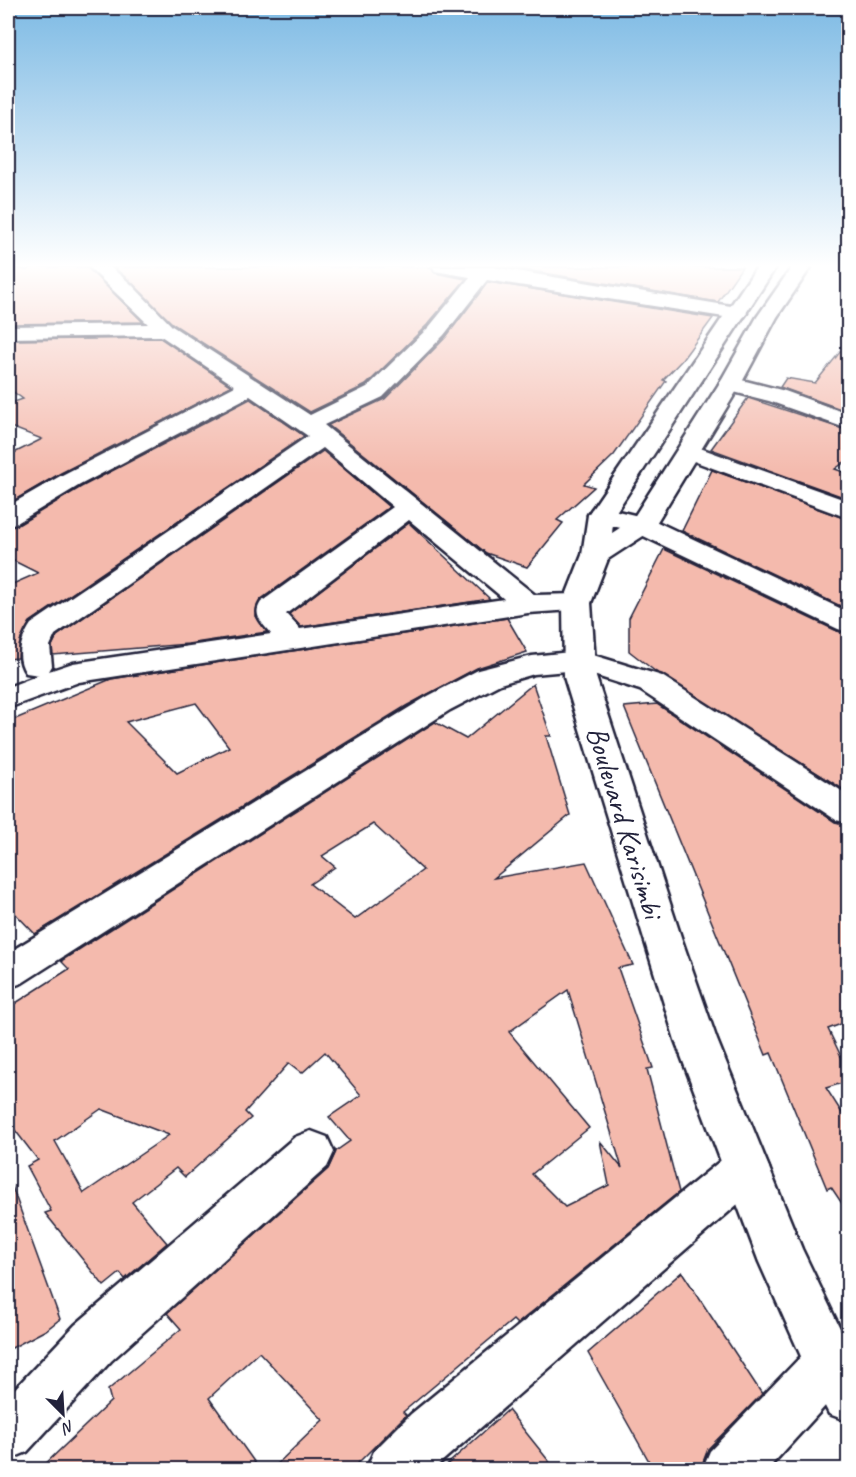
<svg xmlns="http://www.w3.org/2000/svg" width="856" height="1477" viewBox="0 0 856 1477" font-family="Caveat,sans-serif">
  <rect width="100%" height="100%" fill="#fff"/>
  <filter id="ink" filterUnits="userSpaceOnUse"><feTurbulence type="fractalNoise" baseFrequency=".0167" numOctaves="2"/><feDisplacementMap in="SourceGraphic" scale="12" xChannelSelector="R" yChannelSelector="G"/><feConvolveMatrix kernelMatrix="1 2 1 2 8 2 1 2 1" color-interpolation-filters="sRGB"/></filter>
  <g filter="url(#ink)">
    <!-- building -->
    <g fill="#f4baad" stroke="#22223b" stroke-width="1.5" fill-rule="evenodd">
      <path d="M8 267 27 270 33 267H87L143 322 8 324Z"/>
      <path d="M114 267H431L435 273 466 279 427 325 366 385 310 412 173 324Z"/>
      <path d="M508 267H742L718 302Z"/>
      <path d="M488 282 713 318 682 360 663 380 666 381 614 455 584 484 594 487 557 520 563 523 527 567 486 553 328 425 385 399 446 337Z"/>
      <path d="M160 338 231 386 61 473 8 504V456L42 439 8 426V404L23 399 8 388V350L15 340Z"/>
      <path d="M849 341V412L780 387 786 378 815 383Z"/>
      <path d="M748 398 849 431V459L835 469 849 474V499L711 449Z"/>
      <path d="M250 399 304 436 30 622 20 641 18 658 8 659V586L38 573 8 558V528L18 525 81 487Z"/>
      <path d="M323 451 389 507 260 600 256 616 267 632 188 644 53 655 52 646 57 636Z"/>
      <path d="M712 470 849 520V610L682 531Z"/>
      <path d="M409 523 490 599 301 627 289 614Z"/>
      <path d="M664 549 837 631 849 634V793L656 672 629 651V618Z"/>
      <path d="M507 618 527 652 477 668 406 706 35 934 8 906V722L111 679ZM196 703 229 747 177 773 126 722Z"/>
      <path d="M533 684 551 736H546L570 815 494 878 586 862 633 965 618 968 653 1068 647 1069 679 1192 517 1324 513 1320 403 1412 406 1415 351 1470H271L323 1420 259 1352 209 1398 260 1470H39L111 1401 108 1390 181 1329 167 1313 328 1169 336 1151 350 1141 329 1117 361 1095 325 1052 302 1073 289 1063 245 1112 251 1118 185 1177 176 1168 132 1202 167 1243 125 1279 120 1273 104 1286 45 1213 51 1211 27 1166 38 1160 8 1121V1008L69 969 61 961 435 722 466 739ZM373 824 423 870 355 919 310 884 335 867 322 856ZM568 990 622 1168 600 1141 609 1185 565 1207 532 1174 589 1128 509 1032ZM101 1109 169 1135 84 1193 55 1141Z"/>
      <path d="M657 704 835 822 849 825V1021L828 1029 849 1073V1081L826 1088 849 1124V1214L831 1187 827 1189 771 1053 766 1055 624 707Z"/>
      <path d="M11 1184 60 1319 46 1330 8 1350V1185Z"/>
      <path d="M682 1272 762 1394 708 1449 700 1470H654L588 1353Z"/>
      <path d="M508 1410 556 1470H441Z"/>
    </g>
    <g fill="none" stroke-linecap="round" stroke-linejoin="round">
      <defs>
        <g id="minor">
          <path d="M89 267H110L131 284 172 326 310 415 367 387 429 327 470 277 435 271 433 267H492L737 307 744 309 747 313 744 317 737 319 487 280 444 335 383 397 324 425 535 595 577 594 587 597 591 603 587 609 528 613 79 682 8 708V687L39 675 26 673C15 657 21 639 31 624L308 436 250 396 80 485 17 523 8 525V506L62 475 235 386 161 336 8 338V326L148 324ZM323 448 393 507 261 602C252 615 262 623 271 634L73 663 49 671 52 666 50 646 55 635ZM409 520 504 599 300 629 286 614Z"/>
          <path d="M730 377 785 391 848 414V429L769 401 722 389 719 384 722 379Z"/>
          <path d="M689 444 848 501V518L680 456 677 451 680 446Z"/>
          <path d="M601 507 651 519 848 612V632L838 629 633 531 592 521 588 515 592 509Z"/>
          <path d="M580 651 662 676 848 795V823L836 820 640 690 578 670 534 674 500 684 450 710 22 983 8 988V953L428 696 478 670 532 656Z"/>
          <path d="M311 1131 327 1137 334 1152 327 1167 111 1361 27 1452 8 1460V1396L75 1325 295 1137Z"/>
          <path d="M746 1147 762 1153 769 1168 762 1183 432 1470H366L374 1451 411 1414 730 1153Z"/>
          <path d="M830 1337 848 1345V1381L767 1470H702L710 1451 812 1345Z"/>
        </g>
        <path id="primary" d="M757 267H776L614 515 612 533 632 520 719 384 757 317 792 267H811L777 317 741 384 655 525 651 531 608 559 591 603 596 677 682 940 717 1040 802 1249 848 1345V1421L829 1414 812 1381 759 1262 675 1040 564 677 563 603 582 555 588 515Z"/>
      </defs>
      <!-- minor casing -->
      <use href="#minor" stroke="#22223b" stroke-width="5"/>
      <!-- primary casing -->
      <use href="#primary" stroke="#22223b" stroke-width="5"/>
      <!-- minor -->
      <use href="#minor" fill="#fff" fill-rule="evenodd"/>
      <!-- primary -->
      <use href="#primary" fill="#fff" fill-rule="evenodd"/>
    </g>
  </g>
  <!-- sky -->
  <linearGradient id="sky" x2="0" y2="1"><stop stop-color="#7dbae4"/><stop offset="0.56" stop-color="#fff"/><stop offset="1" stop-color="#fff" stop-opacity="0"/></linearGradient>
  <rect width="856" height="474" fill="url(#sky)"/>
  <g text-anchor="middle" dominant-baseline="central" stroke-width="6" stroke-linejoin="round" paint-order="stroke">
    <!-- street labels -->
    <g font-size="30" fill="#22223b" stroke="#fff">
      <text transform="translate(625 822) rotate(73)">Boulevard Karisimbi</text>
    </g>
  </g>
  <!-- margin -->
  <rect width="856" height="1477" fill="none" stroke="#fff" stroke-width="30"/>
  <rect x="15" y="15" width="826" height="1447" fill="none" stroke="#22223b" stroke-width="2" filter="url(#ink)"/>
  <!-- north arrow -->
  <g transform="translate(63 1414) rotate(156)" stroke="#ffffff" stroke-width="4.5" paint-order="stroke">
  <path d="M0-4.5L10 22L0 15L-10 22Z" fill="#22223b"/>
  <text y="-9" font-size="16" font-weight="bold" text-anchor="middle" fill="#22223b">N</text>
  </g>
</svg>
